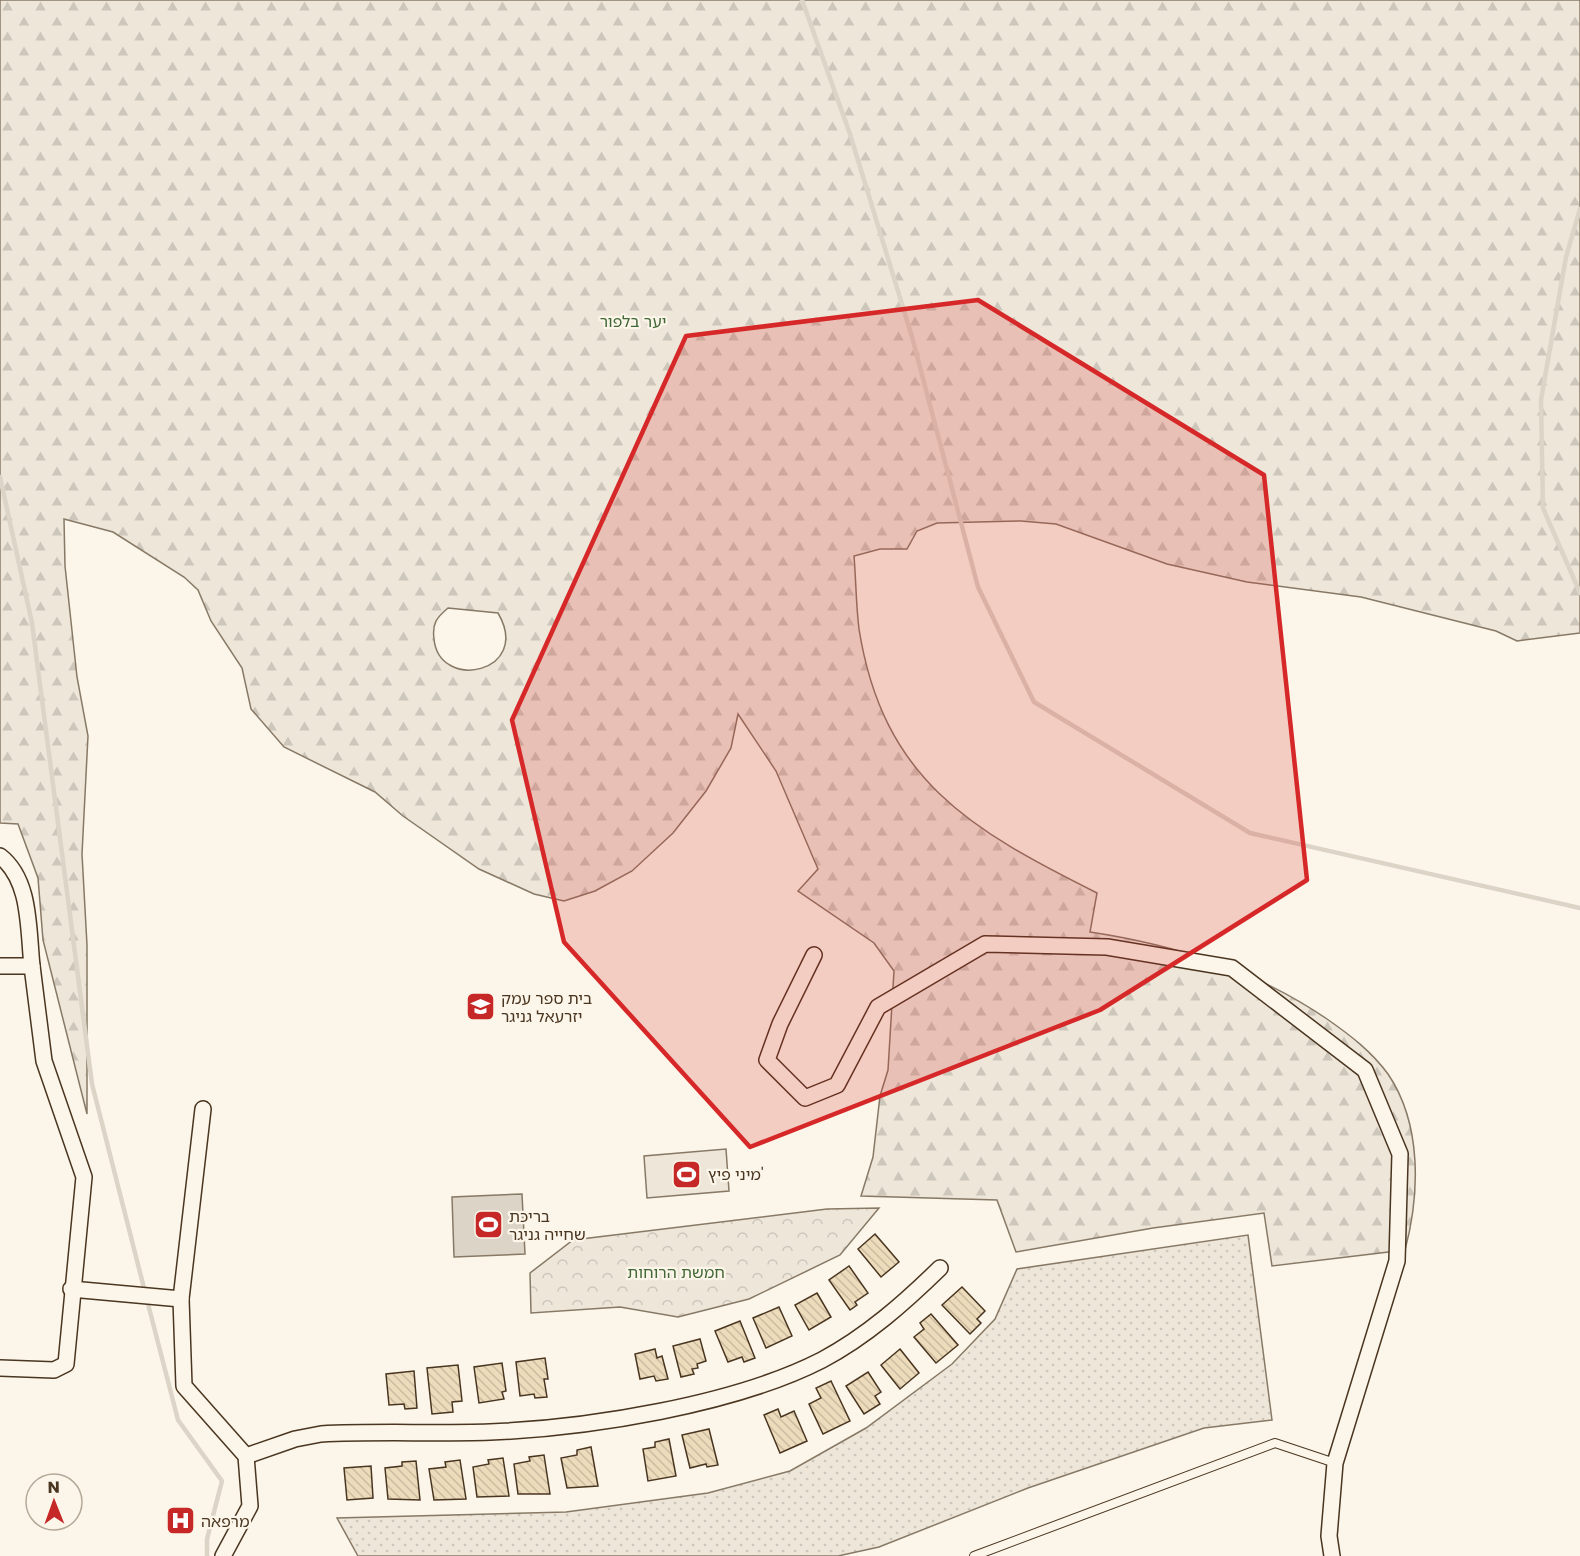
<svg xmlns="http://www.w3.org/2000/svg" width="1580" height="1556" viewBox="0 0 1580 1556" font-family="Poppins,'Noto Sans Hebrew',sans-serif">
  <defs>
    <pattern id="grass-dots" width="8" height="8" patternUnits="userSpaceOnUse" patternTransform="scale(1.5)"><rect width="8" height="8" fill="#ede6d9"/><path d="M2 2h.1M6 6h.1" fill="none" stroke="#cdc6ba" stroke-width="1.8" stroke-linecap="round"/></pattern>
    <pattern id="forest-firs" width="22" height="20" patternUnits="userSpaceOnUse" patternTransform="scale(1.5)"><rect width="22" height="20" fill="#ede6d9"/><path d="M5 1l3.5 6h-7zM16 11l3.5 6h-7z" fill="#cdc6ba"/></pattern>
    <pattern id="park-crowns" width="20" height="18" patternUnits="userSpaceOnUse" patternTransform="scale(1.5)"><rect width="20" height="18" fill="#ede6d9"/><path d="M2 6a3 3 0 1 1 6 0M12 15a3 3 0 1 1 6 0" fill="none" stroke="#cdc6ba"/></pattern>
    <pattern id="building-back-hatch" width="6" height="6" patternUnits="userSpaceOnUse" patternTransform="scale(1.5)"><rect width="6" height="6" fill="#ecdcbc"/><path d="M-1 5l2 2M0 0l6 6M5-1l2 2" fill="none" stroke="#ccbda1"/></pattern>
  </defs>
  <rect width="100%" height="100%" fill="#fbf6e9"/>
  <!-- grass -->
  <path fill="url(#grass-dots)" stroke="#887966" stroke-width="1.5" d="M1248 1235 1272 1420 1204 1428 1028 1488 879 1547 838 1556H358L337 1518 566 1512 708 1493 790 1471 866 1428 952 1364 995 1319 1017 1269Z"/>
  <!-- forest -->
  <path fill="url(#forest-firs)" stroke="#887966" stroke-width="1.5" fill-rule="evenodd" d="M0 0H1580V633L1517 641 1496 631 1361 597 1247 582 1167 564 1056 524 1021 521 937 523 917 531 907 549H880L854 556C856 580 856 605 859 629 883 780 971 830 1097 893L1090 932C1176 945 1255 970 1327 1019 1350 1035 1371 1051 1388 1074 1422 1124 1420 1194 1405 1250L1272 1266 1264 1213 1153 1228 1016 1252 997 1200 861 1196 873 1157 880 1096 888 1070 894 971 874 943 798 891 818 869 776 771 738 714 731 748 706 791 673 833 632 871 595 891 564 901 534 894 479 869 403 816 375 792 284 747 251 709 242 668 211 621 198 590 184 577 113 532 64 519 65 566 77 677 88 736 82 854 87 945V1114L43 940 38 878 18 824 0 823ZM448 608 498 613C533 673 439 692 434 639 432 624 436 618 448 608Z"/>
  <!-- park -->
  <path fill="url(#park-crowns)" stroke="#887966" stroke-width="1.5" d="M879 1208 840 1255 749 1299 678 1317 620 1307 531 1313 530 1273 573 1240 827 1209Z"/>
  <!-- pitch -->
  <path fill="#ede6d9" stroke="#887966" stroke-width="1.5" d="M726 1149 729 1191 647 1198 644 1156Z"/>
  <!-- water -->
  <path fill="#dcd4c6" stroke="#887966" stroke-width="1.5" d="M522 1194 525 1254 454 1257 452 1197Z"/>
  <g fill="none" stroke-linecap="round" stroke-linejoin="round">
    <!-- stream -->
    <g stroke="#dcd4c6" stroke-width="4.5">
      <path d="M802 0 850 134 912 337 978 587 1034 702 1250 833 1580 908"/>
      <path d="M1580 209 1566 257 1541 400 1543 508 1580 593"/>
      <path d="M0 477 32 623 92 1084 145 1292"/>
      <path d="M147 1300 178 1420 222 1481 207 1539V1556"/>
    </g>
  </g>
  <!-- building -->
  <g fill="url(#building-back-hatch)" stroke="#4a3520" stroke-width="1.5">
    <path d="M875 1234 899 1262 881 1277 858 1249Z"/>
    <path d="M849 1266 868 1293 855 1302 857 1305 850 1310 829 1280Z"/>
    <path d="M962 1287 985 1311 977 1319 981 1323 970 1334 942 1305Z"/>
    <path d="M817 1293 831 1317 809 1330 795 1305Z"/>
    <path d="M779 1307 792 1336 766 1348 753 1318Z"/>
    <path d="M931 1314 958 1345 936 1363 914 1337 924 1329 920 1323Z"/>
    <path d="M740 1321 755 1358 744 1362 742 1357 728 1362 715 1331Z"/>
    <path d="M700 1339 706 1361 697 1364 698 1368 692 1369 694 1374 681 1377 673 1346Z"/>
    <path d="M655 1349 657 1358 662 1356 668 1379 656 1381 654 1376 640 1379 635 1354Z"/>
    <path d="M900 1349 919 1373 900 1389 881 1365Z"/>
    <path d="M545 1358 548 1379H544L547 1397 535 1398 534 1394 520 1396 516 1362Z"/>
    <path d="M502 1363 506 1391 502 1392 504 1399 479 1403 474 1367Z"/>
    <path d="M458 1365 462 1401 452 1402 453 1412 432 1414 427 1368Z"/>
    <path d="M414 1371 417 1408 405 1409 404 1404 389 1405 386 1374Z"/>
    <path d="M868 1372 881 1392 875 1396 880 1404 864 1414 846 1386Z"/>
    <path d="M831 1381 850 1421 823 1434 809 1404 821 1398 816 1388Z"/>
    <path d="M778 1409 781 1417 794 1411 807 1441 780 1453 764 1415Z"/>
    <path d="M709 1429 718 1465 707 1467 706 1464 690 1468 682 1435Z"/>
    <path d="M669 1439 676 1476 648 1481 643 1449 655 1447V1442Z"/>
    <path d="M591 1447 598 1486 567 1488 561 1458 577 1455V1450Z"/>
    <path d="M544 1455 550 1494H518L514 1464 530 1461 529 1457Z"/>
    <path d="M503 1458 509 1496 477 1497 473 1467 489 1464 488 1460Z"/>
    <path d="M460 1460 466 1499 434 1500 429 1469 446 1467 445 1462Z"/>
    <path d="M416 1461 420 1500 388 1499 385 1468 402 1466V1462Z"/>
    <path d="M371 1466 373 1498 347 1500 344 1468Z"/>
  </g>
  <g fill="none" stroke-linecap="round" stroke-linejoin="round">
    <defs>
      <path id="lane" d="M974 1556 1275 1443 1335 1463"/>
      <g id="street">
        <path d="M0 856C31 880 28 929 32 966"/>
        <path d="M814 955 780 1024 767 1060 805 1098 837 1085 878 1007 985 944 1107 947 1232 968 1365 1070 1400 1154 1397 1261 1335 1463 1329 1536 1332 1556"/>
        <path d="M0 966H32L44 1061 84 1177 66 1364 54 1370 0 1368"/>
        <path d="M203 1109 181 1299 184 1386 246 1456 250 1506 223 1556"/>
        <path d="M71 1289 181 1299"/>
        <path d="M246 1456 295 1439 321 1434C377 1431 433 1434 490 1432 589 1428 734 1405 822 1360 867 1336 904 1303 940 1268"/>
      </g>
    </defs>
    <!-- lane casing -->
    <use href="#lane" stroke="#4a3520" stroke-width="10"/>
    <!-- street casing -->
    <use href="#street" stroke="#4a3520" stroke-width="18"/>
    <!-- lane -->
    <use href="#lane" stroke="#fbf6e9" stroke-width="8"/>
    <!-- street -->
    <use href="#street" stroke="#fbf6e9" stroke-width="15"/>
  </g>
  <!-- marked area -->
  <path fill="#d62828" fill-opacity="0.2" stroke="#d62828" stroke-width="4.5" stroke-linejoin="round" d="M978 300 1264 475 1307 880 1100 1010 750 1147 564 942 512 720 686 336Z"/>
  <!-- icons -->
  <defs>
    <symbol id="school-square" viewBox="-11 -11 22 22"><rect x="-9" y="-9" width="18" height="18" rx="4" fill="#c62828" stroke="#fbf6e9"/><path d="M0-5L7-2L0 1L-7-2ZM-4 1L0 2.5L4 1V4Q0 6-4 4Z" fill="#fff"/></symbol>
    <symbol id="stadium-square" viewBox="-11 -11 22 22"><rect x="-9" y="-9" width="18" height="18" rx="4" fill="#c62828" stroke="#fbf6e9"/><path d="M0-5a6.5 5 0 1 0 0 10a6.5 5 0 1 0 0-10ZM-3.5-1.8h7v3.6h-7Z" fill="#fff"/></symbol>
    <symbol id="hospital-square" viewBox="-11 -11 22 22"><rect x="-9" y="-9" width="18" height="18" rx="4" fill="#c62828" stroke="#fbf6e9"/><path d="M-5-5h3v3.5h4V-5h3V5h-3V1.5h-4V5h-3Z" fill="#fff"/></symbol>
  </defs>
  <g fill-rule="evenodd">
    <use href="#school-square" x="464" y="990" width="33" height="33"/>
    <use href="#stadium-square" x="670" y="1158" width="33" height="33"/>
    <use href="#stadium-square" x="472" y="1208" width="33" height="33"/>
    <use href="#hospital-square" x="164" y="1504" width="33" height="33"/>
  </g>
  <g text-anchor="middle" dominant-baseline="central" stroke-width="4.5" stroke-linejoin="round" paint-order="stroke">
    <!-- park labels -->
    <g font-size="16" fill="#436837" stroke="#fbf6e9">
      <text x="633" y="321">יער בלפור</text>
      <text x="676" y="1272">חמשת הרוחות</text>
    </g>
    <!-- poi labels -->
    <g font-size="16" fill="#4a3520" stroke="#fbf6e9" text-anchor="start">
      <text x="501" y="998">בית ספר עמק<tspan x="501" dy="18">יזרעאל גניגר</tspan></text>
      <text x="708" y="1174">מיני פיץ'</text>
      <text x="509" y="1216">בריכת<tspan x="509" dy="18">שחייה גניגר</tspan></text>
      <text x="201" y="1521">מרפאה</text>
    </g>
  </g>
  <!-- north arrow -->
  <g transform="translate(54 1502) rotate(359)"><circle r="28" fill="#fbf6e9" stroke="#b4a999" stroke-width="1.5"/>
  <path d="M0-4.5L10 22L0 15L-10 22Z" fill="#c62828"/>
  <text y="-9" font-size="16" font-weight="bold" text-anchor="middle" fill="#4a3520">N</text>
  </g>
</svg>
